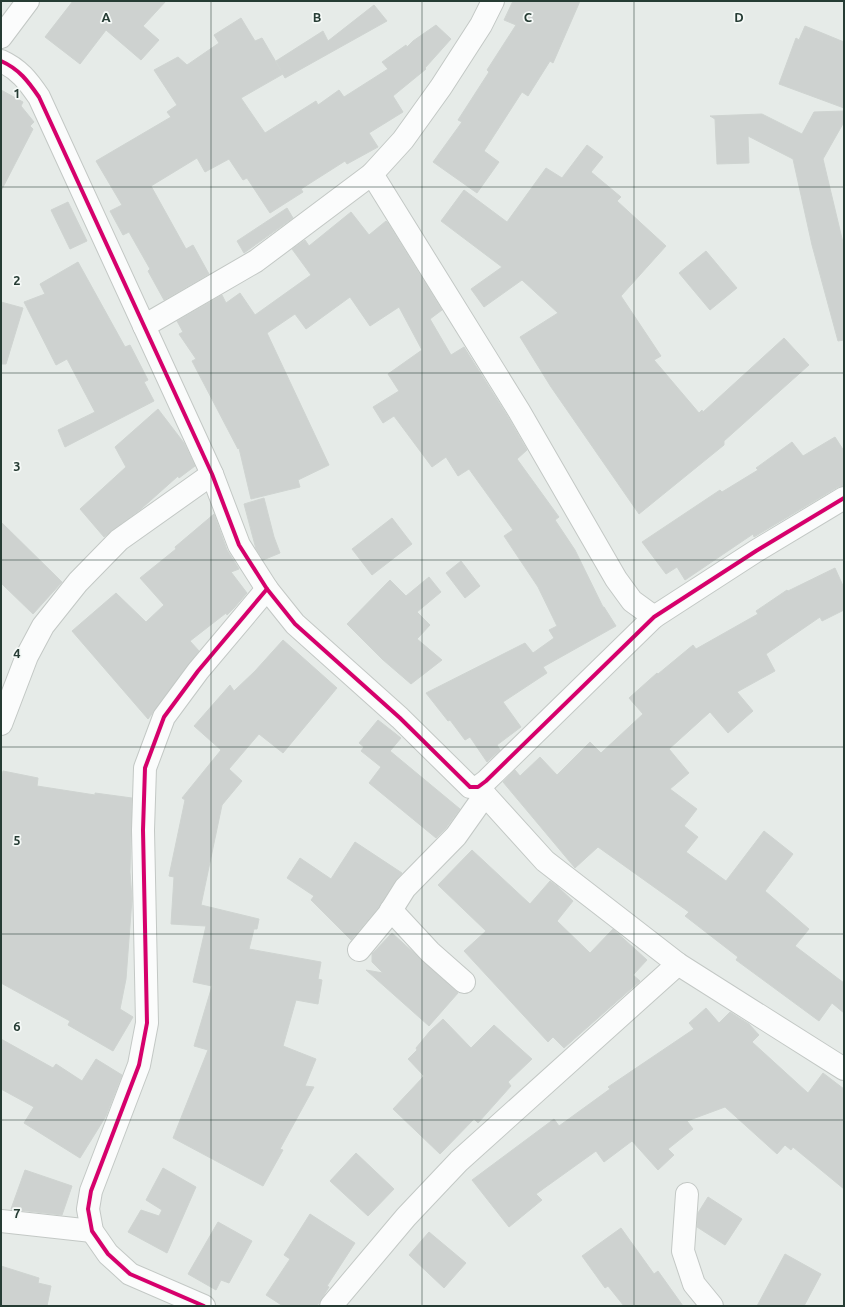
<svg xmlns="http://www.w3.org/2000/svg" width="845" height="1307" viewBox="0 0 845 1307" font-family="Ubuntu,sans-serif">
  <rect width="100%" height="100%" fill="#e6ebe8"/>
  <!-- building -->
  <g fill="#ced2d0" stroke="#cfd4d1">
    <path d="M73 1H166L143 26 159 40 141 60 106 30 80 64 45 37Z"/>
    <path d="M513 1H580L553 63 550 61 528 96 522 92 484 151 499 162 477 193 433 162 462 122 458 120 489 72 487 70 516 25 504 20Z"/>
    <path d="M374 5 387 21 285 78 276 61 323 31 328 41Z"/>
    <path d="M241 18 255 41 262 38 283 74 241 98 265 133 316 101 318 105 339 90 344 97 388 69 382 62 406 45 407 47 413 41 436 25 451 39 425 68 426 69 393 96 403 112 369 133 378 147 347 164 345 161 301 189 303 192 270 213 247 178 243 180 229 159 205 172 197 158 151 186 186 249 193 245 209 274 164 300 148 271 150 269 129 232 123 235 110 211 122 205 96 161 171 117 167 112 177 105 154 70 178 57 187 65 219 43 214 35Z"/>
    <path d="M805 26 844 42V108L779 84 796 38 799 40Z"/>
    <path d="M1 90 23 102 21 106 34 122 30 126 33 129 1 191Z"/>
    <path d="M844 111V122L823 159 844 247V340L838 341 812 245 793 159 748 136 749 163 717 164 715 119 710 116 762 114 802 134 814 112Z"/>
    <path d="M587 145 603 157 591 172 621 197 617 201 666 246 621 296 661 356 654 360 699 413 702 410 703 412 784 338 809 365 724 441V445L639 514 551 387 520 337 558 313 522 280 484 307 471 289 502 267 441 221 464 190 507 222 546 168 562 178Z"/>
    <path d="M68 202 87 241 70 249 51 210Z"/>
    <path d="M287 208 293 218 244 253 237 241Z"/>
    <path d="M351 212 369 235 386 221 388 223 442 310 430 319 451 355 464 347 508 417 527 450 517 459 559 517 555 520 575 550 603 607H604L616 626 543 667 547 673 503 702 521 727 497 745 500 750 487 762 470 737 465 740 450 720 448 721 426 693 525 643 533 653 554 638 549 630 557 626 538 587 504 536 513 530 469 469 458 476 446 457 432 467 394 416 383 423 373 407 399 391 388 374 422 350 399 307 370 326 350 297 306 329 295 314 267 333 329 465 298 480 300 487 251 499 239 448 238 449 192 361 196 359 179 334 183 332 177 321 222 295 226 303 240 293 255 315 311 275 292 249 305 240 309 246Z"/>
    <path d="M706 251 737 288 710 310 679 273Z"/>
    <path d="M78 262 125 347 130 345 148 380 144 382 154 401 65 447 58 430 95 412 67 359 56 365 24 302 45 294 40 284Z"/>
    <path d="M1 302 23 308 6 364H1Z"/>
    <path d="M158 409 184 443 195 466 179 478 178 476 141 509 104 537 80 509 126 467 115 447Z"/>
    <path d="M835 437 844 451V486L838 487 754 537 753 534 685 580 677 567 666 574 642 542 720 490 722 492 758 470 756 468 792 442 803 456Z"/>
    <path d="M264 498 274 537 280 553 263 560 256 549 244 504Z"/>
    <path d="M214 514 227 550 239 569 231 572 247 593 234 608 227 615 226 613 190 641 199 651 148 719 72 631 116 593 146 622 164 605 140 578 176 549 175 547Z"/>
    <path d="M392 518 412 544 372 575 352 549Z"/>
    <path d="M1 522 62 582 33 614 1 583Z"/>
    <path d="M461 561 480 586 465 598 446 573Z"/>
    <path d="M835 568 844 588V610L822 621 820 617 766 654 775 671 737 692 753 711 728 733 710 712 669 749 689 773 670 789 697 809 684 826 698 837 686 852 726 881 764 831 793 854 765 891 809 929 795 946 844 983V1013L832 1003 819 1021 736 960 738 957 685 916 689 912 598 847 575 868 503 782 515 770 520 776 540 757 557 775 590 742 601 753 643 714 629 698 657 673 658 674 693 645 696 649 758 614 756 611 787 590 788 591Z"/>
    <path d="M429 577 441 592 417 612 430 625 417 639 442 660 411 684 382 659 347 624 390 580 406 596Z"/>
    <path d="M283 640 337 688 283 753 259 734 229 769 242 781 222 805 201 905 259 919 257 929H254L249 949 321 962 318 979 322 980 318 1004 296 1000 283 1046 316 1059 305 1086 314 1087 280 1149 283 1150 263 1186 173 1138 208 1050 194 1046 212 986 193 982 206 926 171 924 174 877 169 876 185 800 182 798 221 750 194 726 230 685 234 691 255 671Z"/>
    <path d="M378 720 401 738 390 751 460 809 446 828 436 838 369 783 381 767 361 751 364 747 359 743Z"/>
    <path d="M3 771 38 778 37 786 95 795V793L132 798 130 872 132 899 126 979 120 1009 133 1017 113 1051 68 1025 70 1021 1 983V782Z"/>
    <path d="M355 842 402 873 395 881 378 908 351 940 311 900 314 896 287 878 300 858 331 879Z"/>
    <path d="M472 850 530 904 550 881 557 886 573 901 557 921 590 953 613 929 647 960 633 975 640 981 564 1048 553 1037 548 1042 464 951 486 931 438 885Z"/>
    <path d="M392 933 458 993 429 1026 366 970 383 973 372 962V954Z"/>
    <path d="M706 1008 719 1023 730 1012 749 1024 759 1035 752 1042 808 1093 823 1073 844 1089V1189L793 1147 791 1150 785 1145 777 1154 725 1107 687 1121 693 1129 668 1149 674 1155 658 1170 632 1141 604 1162 596 1151 536 1194 542 1200 509 1227 472 1180 554 1119 559 1126 610 1089 608 1087 694 1029 689 1023Z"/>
    <path d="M443 1019 471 1048 494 1025 532 1059 508 1082 511 1086 478 1123 474 1119 440 1154 393 1109 424 1076 408 1059 417 1050 416 1048 430 1031Z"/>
    <path d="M1 1039 53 1068 56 1064 82 1081 96 1059 122 1075 106 1116 80 1158 24 1123 34 1107 1 1089Z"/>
    <path d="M356 1153 394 1189 368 1216 330 1181Z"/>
    <path d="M163 1168 196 1187 167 1253 128 1232 141 1210 159 1216 162 1210 146 1200Z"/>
    <path d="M25 1170 72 1186 62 1215 11 1209Z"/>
    <path d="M708 1197 742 1219 725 1245 697 1227 698 1213Z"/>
    <path d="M310 1214 355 1243 327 1286 329 1287 317 1306H283L266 1295 290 1259 284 1255Z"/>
    <path d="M218 1222 252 1241 229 1283 221 1280 216 1290 188 1274Z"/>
    <path d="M621 1228 654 1274 658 1271 683 1306H624L608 1286 605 1288 582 1256Z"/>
    <path d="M429 1232 466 1263 444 1288 409 1255Z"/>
    <path d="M785 1254 821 1274 804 1306H757Z"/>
    <path d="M1 1266 39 1278 38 1283 51 1286 47 1306H1Z"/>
  </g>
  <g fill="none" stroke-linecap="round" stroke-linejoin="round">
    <defs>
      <g id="minor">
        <path d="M1 37 28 1"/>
        <path d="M1 61C19 69 28 81 39 97L212 474 239 545 267 589 295 624 400 718 470 787H478L486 781 654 617 756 551 844 498"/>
        <path d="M372 174 519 411 616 579 632 601 654 617"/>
        <path d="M144 326 256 261 372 174 403 140 441 87 481 25 493 1"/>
        <path d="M1 724 27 656 43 626 78 582 119 540 212 474"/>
        <path d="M478 787 545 861 678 964 844 1069"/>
        <path d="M391 910 430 952 464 982"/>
        <path d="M359 950 388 915 405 888 456 836 485 795"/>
        <path d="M687 1194 683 1251 694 1284 712 1306"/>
        <path d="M1 1221 92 1231"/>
        <path d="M204 1306 130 1274 108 1254 92 1231 88 1209 91 1191 139 1065 147 1023 143 830 145 768 164 717 198 671 267 589"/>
        <path d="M331 1306 406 1217 459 1161 678 964"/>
      </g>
    </defs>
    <!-- minor casing -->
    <use href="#minor" stroke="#c3c8c5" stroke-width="24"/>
    <!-- minor -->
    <use href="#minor" stroke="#fbfcfc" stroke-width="22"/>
    <defs>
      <g id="cycleway">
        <path d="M1 61C19 69 28 81 39 97L212 474 239 545 267 589 295 624 400 718 470 787H478L486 781 654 617 756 551 844 498"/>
        <path d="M204 1306 130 1274 108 1254 92 1231 88 1209 91 1191 139 1065 147 1023 143 830 145 768 164 717 198 671 267 589"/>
      </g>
    </defs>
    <!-- cycleway casing -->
    <use href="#cycleway" stroke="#f5f9f7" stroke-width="6"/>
    <!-- cycleway -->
    <use href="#cycleway" stroke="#d6006c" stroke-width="4"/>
  </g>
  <!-- grid -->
  <path fill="none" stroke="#263c34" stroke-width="1" stroke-opacity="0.55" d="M211 1V1306M422 1V1306M634 1V1306M1 187H844M1 373H844M1 560H844M1 747H844M1 934H844M1 1120H844"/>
  <g font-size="13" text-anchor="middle" font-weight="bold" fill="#263c34" stroke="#f5f9f7" stroke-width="3.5" stroke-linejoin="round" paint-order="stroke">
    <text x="106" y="22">A</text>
    <text x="317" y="22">B</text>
    <text x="528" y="22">C</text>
    <text x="739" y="22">D</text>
    <text x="17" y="98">1</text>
    <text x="17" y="285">2</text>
    <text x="17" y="471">3</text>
    <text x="17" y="658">4</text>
    <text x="17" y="845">5</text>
    <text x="17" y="1031">6</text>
    <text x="17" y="1218">7</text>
  </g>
  <!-- border -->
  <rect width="845" height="1307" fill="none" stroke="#263c34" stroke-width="4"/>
</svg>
